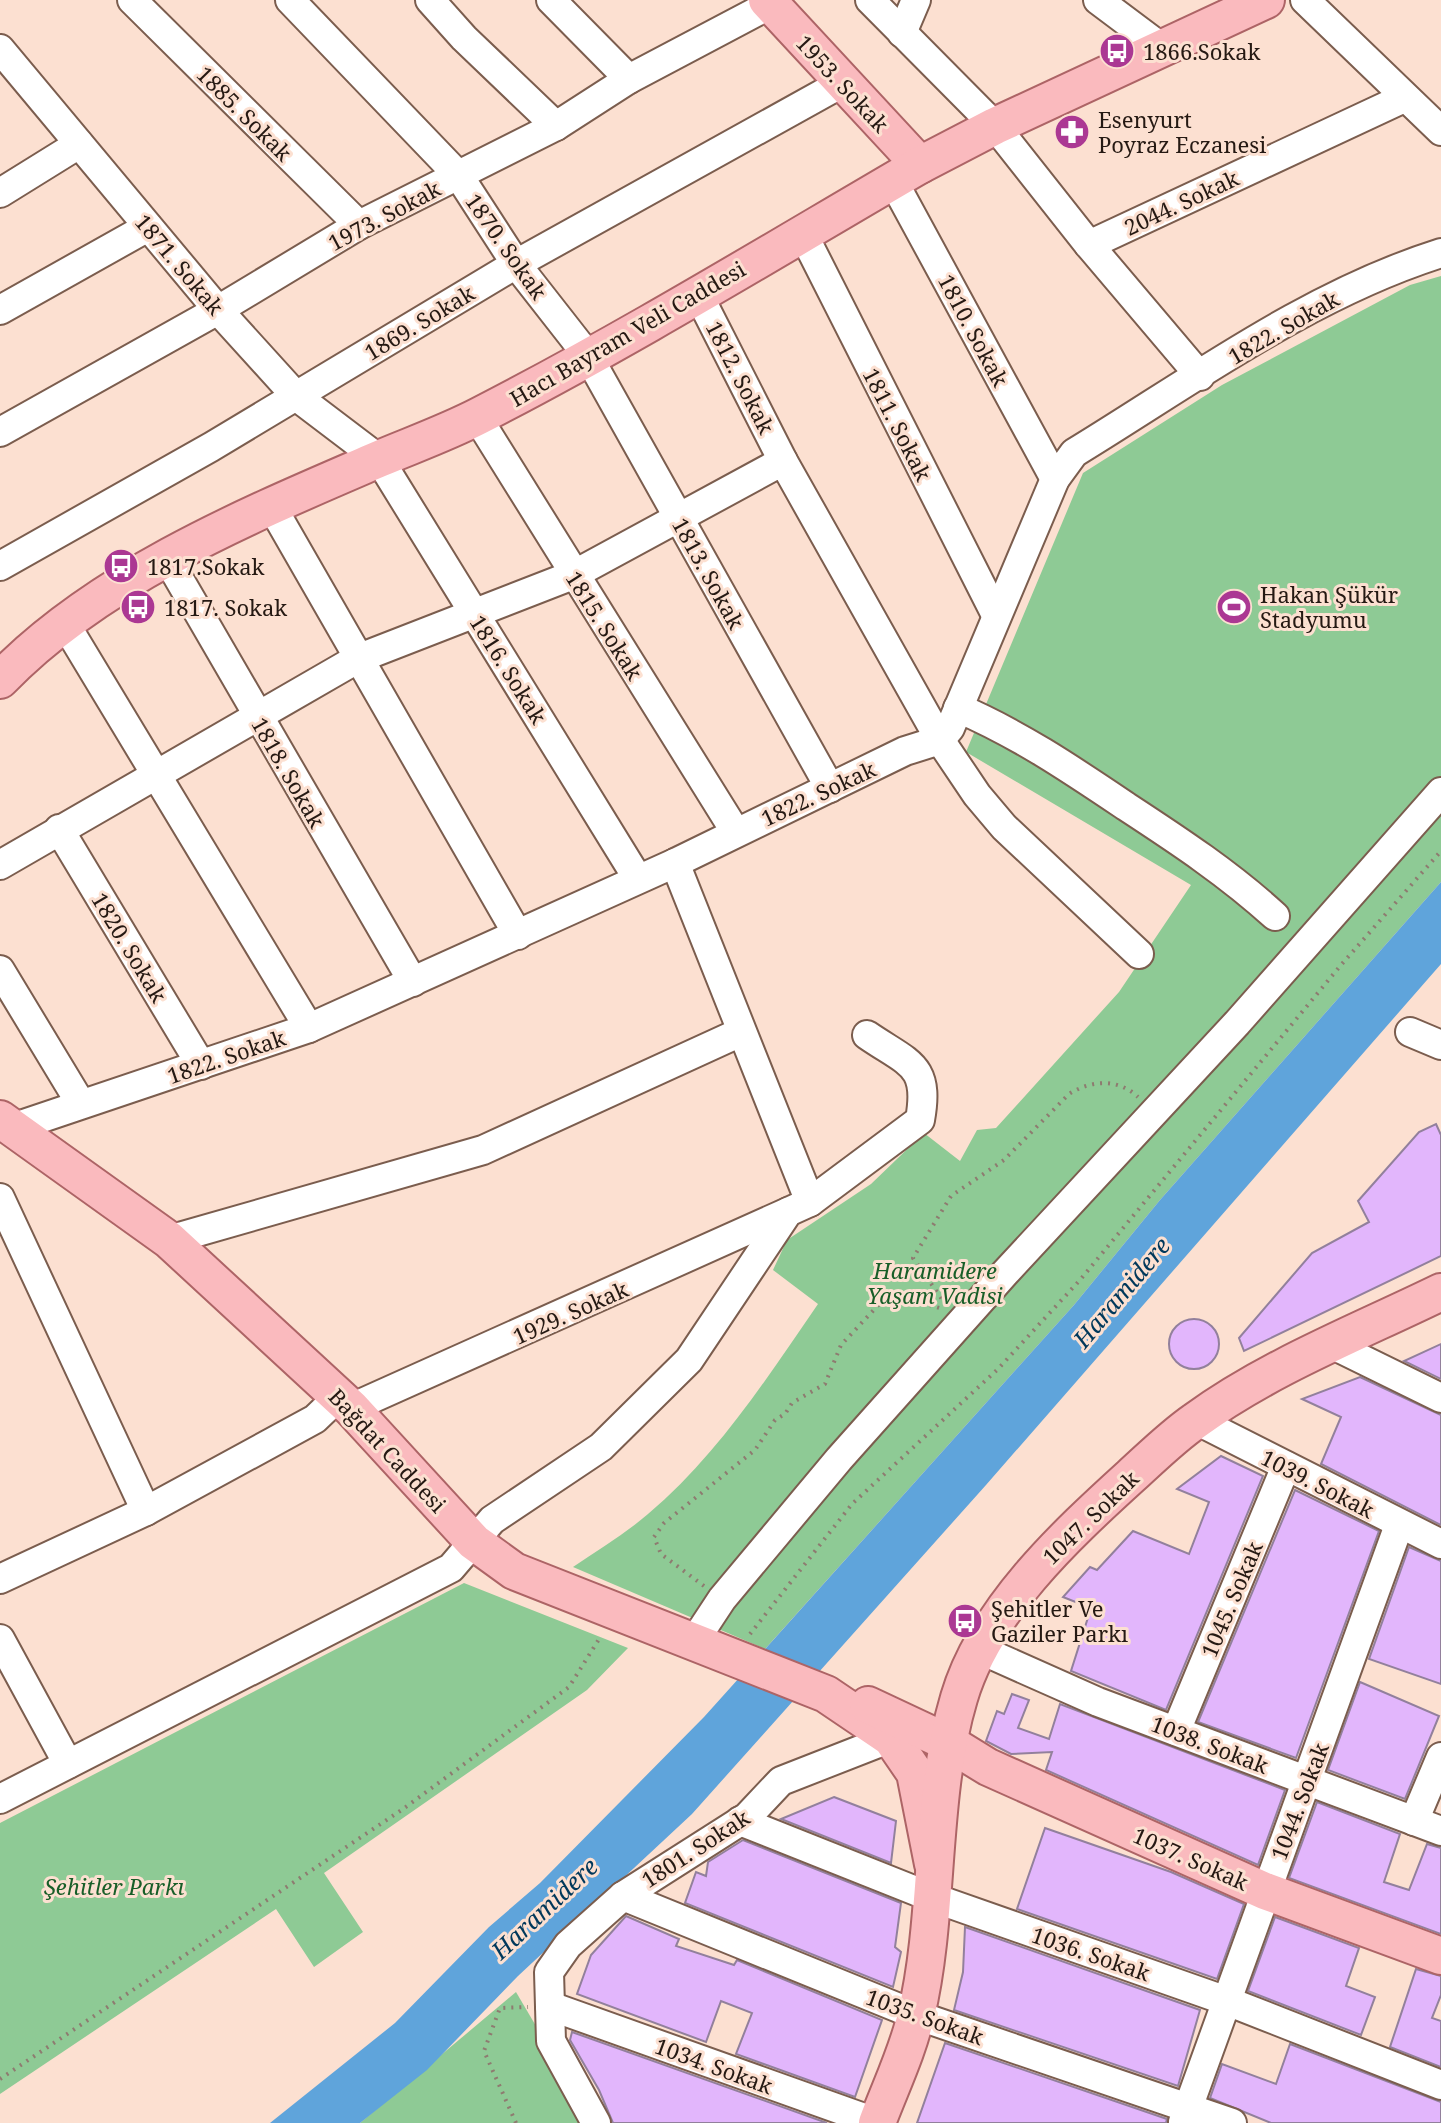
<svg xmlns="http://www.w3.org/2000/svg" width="1441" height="2123" viewBox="0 0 1441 2123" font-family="'Noto Serif',serif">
  <rect width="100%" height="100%" fill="#fce0d1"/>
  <!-- green -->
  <g fill="#8eca95">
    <path d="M1441 276V882L1160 1200 1074 1305 765 1649 573 1567C598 1550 625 1534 648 1514 717 1456 767 1378 818 1304L773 1270 787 1240 871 1184 924 1133 960 1161 977 1130 996 1128 1119 992 1191 885 966 752 1083 473 1222 385 1410 285Z"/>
    <path d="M464 1583 628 1648 587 1690 324 1873 363 1932 314 1967 276 1909 0 2094V1823Z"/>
    <path d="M516 1992 593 2123H360Z"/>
  </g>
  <!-- water -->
  <path fill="#5fa4db" d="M1441 882V964L986 1485 692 1814 518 1976 427 2070 360 2123H270L395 2023 489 1927 540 1883 704 1717 1074 1305 1160 1200Z"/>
  <!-- building -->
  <g fill="#e2b6fc" stroke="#92809c" stroke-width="2">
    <path d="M1436 1124 1441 1135V1256L1244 1351 1239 1338 1312 1253 1369 1222 1358 1201 1419 1132Z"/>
    <circle cx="1194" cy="1344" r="25"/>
    <path d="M1441 1344V1379L1404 1361Z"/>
    <path d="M1360 1377 1441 1415V1525L1321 1464 1341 1417 1302 1399Z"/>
    <path d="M1221 1456 1263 1476 1166 1710 1071 1671 1091 1608 1063 1597 1090 1567 1097 1570 1133 1531 1189 1554 1209 1502 1177 1489Z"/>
    <path d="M1295 1490 1379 1531 1296 1758 1198 1722Z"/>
    <path d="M1409 1547 1441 1561V1684L1369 1659Z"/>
    <path d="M1360 1682 1439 1716 1405 1799 1328 1770Z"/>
    <path d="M1012 1694 1029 1700 1018 1728 1049 1739 1060 1704 1285 1790 1258 1865 1046 1770 1052 1752 1011 1754 986 1741 997 1711 1004 1714Z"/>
    <path d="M834 1797 896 1821 891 1863 781 1819Z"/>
    <path d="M1317 1802 1400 1834 1384 1882 1409 1890 1427 1844 1441 1848V1934L1289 1878Z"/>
    <path d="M1045 1828 1171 1872 1244 1904 1217 1979 1017 1909Z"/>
    <path d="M743 1840 901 1903 895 1947 901 1952 893 1987 685 1903 696 1872 706 1876 708 1862Z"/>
    <path d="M626 1916 679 1939 676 1946 734 1965 737 1960 882 2020 855 2097 736 2054 752 2013 721 2001 706 2042 577 1994 591 1955Z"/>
    <path d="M1275 1917 1359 1948 1346 1986 1375 1997 1361 2035 1248 1991Z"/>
    <path d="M965 1927 1200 2010 1178 2086 954 2010 963 1972Z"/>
    <path d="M1416 1969 1441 1976V1995L1432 2018 1441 2021V2067L1390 2047Z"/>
    <path d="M572 2032 827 2123H613L599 2090 570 2040Z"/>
    <path d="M945 2043 1167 2119 1166 2123H917Z"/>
    <path d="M1290 2044 1441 2102V2123H1271L1210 2098 1222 2064 1276 2084Z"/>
  </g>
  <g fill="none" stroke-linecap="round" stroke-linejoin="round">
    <defs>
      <g id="minor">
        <path d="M132 0 359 225"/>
        <path d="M290 0 459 176 516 264 588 356 830 788"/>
        <path d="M430 0 464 38 556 126"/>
        <path d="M551 0 629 79"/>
        <path d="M870 0 995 126 1089 245 1200 376"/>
        <path d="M1098 0 1162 48"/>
        <path d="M1305 0 1441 131"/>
        <path d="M902 33 916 0"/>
        <path d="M0 49 218 310 296 396 379 459 638 879"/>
        <path d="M893 181 1055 479"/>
        <path d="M0 193 79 144"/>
        <path d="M802 232 996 615"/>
        <path d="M1089 245 1404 98"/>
        <path d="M698 294 783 461"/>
        <path d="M0 310 148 227"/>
        <path d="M477 417 735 831"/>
        <path d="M0 432 218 310 359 225 556 126 629 79 771 4"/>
        <path d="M272 507 518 935"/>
        <path d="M168 560 413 982"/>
        <path d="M0 566 211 447 516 264 842 83"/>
        <path d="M64 622 309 1028"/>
        <path d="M958 708C1019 734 1072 770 1127 807 1179 841 1229 874 1275 916"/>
        <path d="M59 829 201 1065"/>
        <path d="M675 863 810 1202"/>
        <path d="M0 865 357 659 573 575 783 461 940 740 977 795 1004 827 1139 954"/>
        <path d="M0 970 81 1104"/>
        <path d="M1410 1032 1441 1045"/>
        <path d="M15 1127 309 1028 675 863 905 751 940 740 950 728 1055 479 1074 453C1192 381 1308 295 1441 253"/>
        <path d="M0 1198 146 1511"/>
        <path d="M169 1240 483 1150 741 1032"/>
        <path d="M1333 1345 1441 1398"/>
        <path d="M351 1408 788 1212"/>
        <path d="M1196 1420 1441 1544"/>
        <path d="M0 1579 146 1511 315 1419 338 1397"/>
        <path d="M0 1639 68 1764"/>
        <path d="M693 1643 722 1599 839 1459 1005 1273 1237 1023 1441 792"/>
        <path d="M981 1650 1098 1702 1441 1831"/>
        <path d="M1176 1731 1286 1466"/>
        <path d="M0 1799 451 1568 492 1520 601 1447 689 1360 788 1212 810 1202 920 1120C930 1064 909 1064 867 1035"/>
        <path d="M740 1821 931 1897 1227 2001 1441 2085"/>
        <path d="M1414 1821 1441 1757"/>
        <path d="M623 1896 916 2015 1232 2123"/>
        <path d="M550 2006 878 2123"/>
        <path d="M1183 2122 1399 1525"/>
        <path d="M596 2123 551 2041 549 1972 568 1945 623 1896 747 1817 781 1781 891 1738"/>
      </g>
      <g id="major">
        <path d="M767 0 920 165"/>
        <path d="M0 680C99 577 249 515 379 459 412 445 446 433 479 416 629 339 774 250 920 165L995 126 1266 0"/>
        <path d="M0 1119 169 1240 351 1408 474 1542 514 1571 826 1694 891 1738 915 1773 933 1864"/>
        <path d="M868 1705 949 1743 988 1767 1265 1891 1441 1956"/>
        <path d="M877 2123C890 2088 908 2051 916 2015 940 1915 929 1798 959 1698 985 1610 1065 1536 1131 1476 1152 1457 1172 1437 1195 1421 1269 1367 1359 1332 1441 1292"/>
      </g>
    </defs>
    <!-- minor casing -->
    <use href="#minor" stroke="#7b5d4e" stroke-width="32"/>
    <!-- major casing -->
    <use href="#major" stroke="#ad6466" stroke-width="40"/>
    <!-- path -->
    <g stroke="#8e7b70" stroke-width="4" stroke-dasharray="2 6" stroke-linecap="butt">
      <path d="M946 1305 913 1258 951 1196 1004 1160 1069 1094C1091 1080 1118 1078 1138 1097"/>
      <path d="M704 1586 661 1554 654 1537 664 1523 755 1450 775 1420 785 1414 792 1403 825 1384 841 1345 884 1299 912 1300 943 1309"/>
      <path d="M750 1634 852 1504 998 1369 1080 1280 1341 965 1441 851"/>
      <path d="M0 2079 403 1809 569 1687 601 1636"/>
      <path d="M516 2123 484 2051 500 2008 528 2007"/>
    </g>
    <!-- minor -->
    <use href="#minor" stroke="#fff" stroke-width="28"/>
    <!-- major -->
    <use href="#major" stroke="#fababe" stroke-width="36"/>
  </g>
  <!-- icons -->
  <defs>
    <symbol id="bus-disc" viewBox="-11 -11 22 22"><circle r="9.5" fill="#ab3893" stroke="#fce0d1"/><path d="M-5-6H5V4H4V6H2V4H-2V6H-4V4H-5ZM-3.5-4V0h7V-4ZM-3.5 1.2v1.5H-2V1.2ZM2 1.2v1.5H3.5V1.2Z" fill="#fff"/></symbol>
    <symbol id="pharmacy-disc" viewBox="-11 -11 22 22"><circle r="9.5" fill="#ab3893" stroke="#fce0d1"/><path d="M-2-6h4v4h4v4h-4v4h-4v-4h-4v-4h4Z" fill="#fff"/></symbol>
    <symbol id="stadium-disc" viewBox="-11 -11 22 22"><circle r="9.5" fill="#ab3893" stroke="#fce0d1"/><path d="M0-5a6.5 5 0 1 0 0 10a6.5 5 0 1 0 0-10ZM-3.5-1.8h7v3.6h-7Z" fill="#fff"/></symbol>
  </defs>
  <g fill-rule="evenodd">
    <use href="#bus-disc" x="1097" y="31" width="40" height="40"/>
    <use href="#pharmacy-disc" x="1052" y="112" width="40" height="40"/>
    <use href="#bus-disc" x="101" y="546" width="40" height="40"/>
    <use href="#bus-disc" x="118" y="587" width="40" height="40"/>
    <use href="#stadium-disc" x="1214" y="587" width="40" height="40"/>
    <use href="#bus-disc" x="945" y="1601" width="40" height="40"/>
  </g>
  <g text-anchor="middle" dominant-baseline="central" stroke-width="6" stroke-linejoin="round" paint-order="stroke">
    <!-- poi labels -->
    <g font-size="22" fill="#251913" stroke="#fce0d1" text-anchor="start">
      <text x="1143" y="51">1866.Sokak</text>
      <text x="1098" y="119">Esenyurt<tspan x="1098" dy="25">Poyraz Eczanesi</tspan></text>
      <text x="147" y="566">1817.Sokak</text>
      <text x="1260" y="594">Hakan Şükür<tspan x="1260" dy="25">Stadyumu</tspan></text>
      <text x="164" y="607">1817. Sokak</text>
      <text x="991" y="1608">Şehitler Ve<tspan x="991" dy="25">Gaziler Parkı</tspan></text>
    </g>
    <!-- street labels -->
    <g font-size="22" fill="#251913" stroke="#fce0d1">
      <text transform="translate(843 83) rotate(47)">1953. Sokak</text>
      <text transform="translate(245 113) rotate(45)">1885. Sokak</text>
      <text transform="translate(1181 202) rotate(-25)">2044. Sokak</text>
      <text transform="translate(384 215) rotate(-28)">1973. Sokak</text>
      <text transform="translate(507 246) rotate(55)">1870. Sokak</text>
      <text transform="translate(180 264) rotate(50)">1871. Sokak</text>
      <text transform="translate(419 322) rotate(-31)">1869. Sokak</text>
      <text transform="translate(1283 327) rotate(-30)">1822. Sokak</text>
      <text transform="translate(974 330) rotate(62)">1810. Sokak</text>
      <text transform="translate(627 333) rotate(-30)">Hacı Bayram Veli Caddesi</text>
      <text transform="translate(741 377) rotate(63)">1812. Sokak</text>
      <text transform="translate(898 424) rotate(63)">1811. Sokak</text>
      <text transform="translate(709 573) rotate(61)">1813. Sokak</text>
      <text transform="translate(605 625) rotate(58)">1815. Sokak</text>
      <text transform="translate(509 669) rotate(58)">1816. Sokak</text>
      <text transform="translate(289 772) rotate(60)">1818. Sokak</text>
      <text transform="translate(818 793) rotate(-25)">1822. Sokak</text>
      <text transform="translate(130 947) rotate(59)">1820. Sokak</text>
      <text transform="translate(226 1056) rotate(-19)">1822. Sokak</text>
      <text transform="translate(570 1312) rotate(-24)">1929. Sokak</text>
      <text transform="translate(388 1450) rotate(47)">Bağdat Caddesi</text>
      <text transform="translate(1318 1483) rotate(27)">1039. Sokak</text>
      <text transform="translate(1090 1517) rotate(-44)">1047. Sokak</text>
      <text transform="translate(1231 1599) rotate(-67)">1045. Sokak</text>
      <text transform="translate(1210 1744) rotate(21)">1038. Sokak</text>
      <text transform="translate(1299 1801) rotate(-69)">1044. Sokak</text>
      <text transform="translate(695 1848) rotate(-33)">1801. Sokak</text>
      <text transform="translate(1191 1858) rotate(24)">1037. Sokak</text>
      <text transform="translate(1091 1953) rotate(19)">1036. Sokak</text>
      <text transform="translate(925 2016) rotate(20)">1035. Sokak</text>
      <text transform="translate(714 2065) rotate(20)">1034. Sokak</text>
    </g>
    <!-- park labels -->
    <g font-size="22" font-style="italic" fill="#185e28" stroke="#fce0d1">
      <text x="935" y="1270">Haramidere<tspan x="935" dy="25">Yaşam Vadisi</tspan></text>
      <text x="114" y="1886">Şehitler Parkı</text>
    </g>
    <!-- water labels -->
    <g font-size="24" font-style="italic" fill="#00385b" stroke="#fce0d1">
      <text transform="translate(1121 1292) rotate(-50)">Haramidere</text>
      <text transform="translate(544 1908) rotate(-43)">Haramidere</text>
    </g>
  </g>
</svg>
